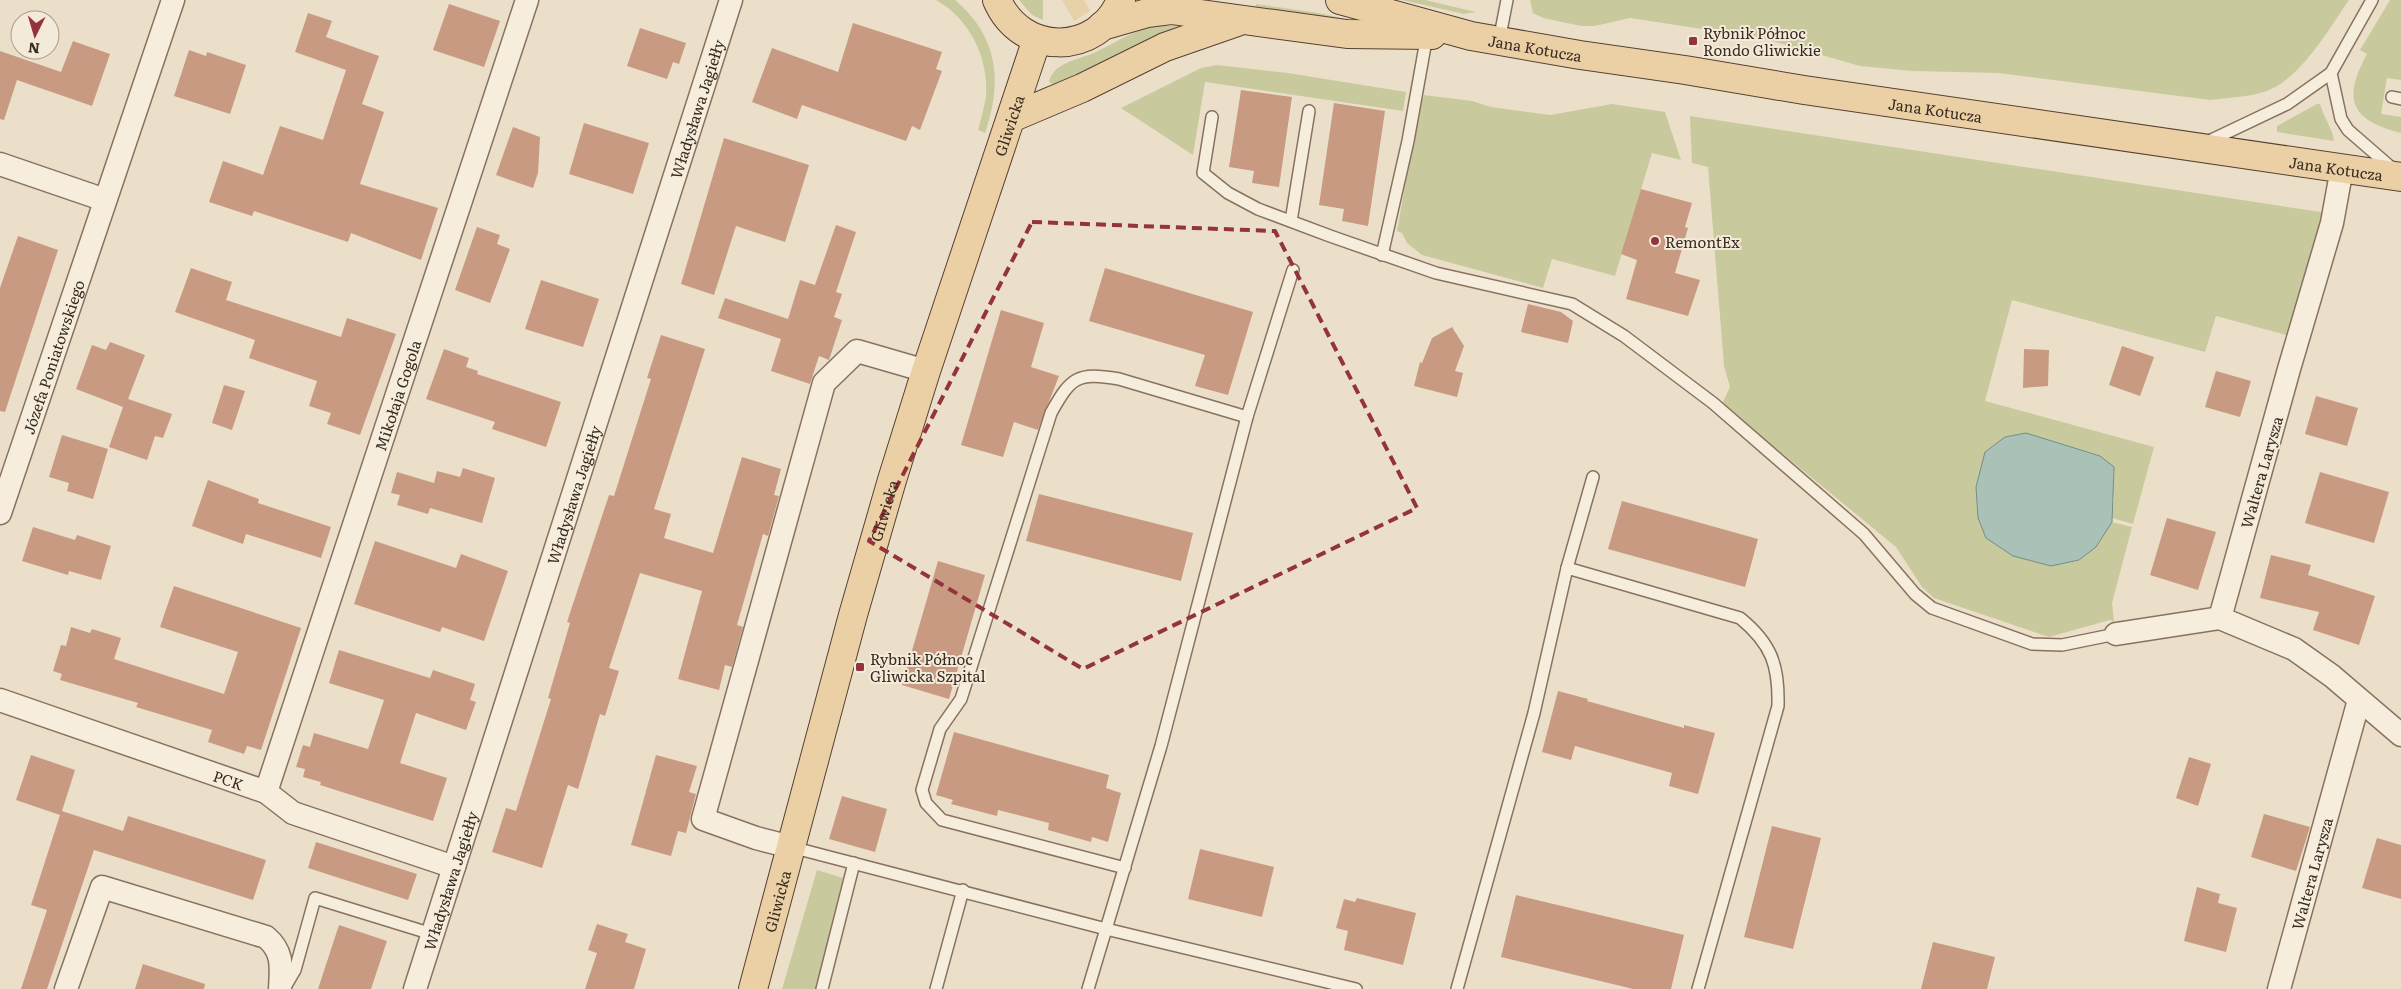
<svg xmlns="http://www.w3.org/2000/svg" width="2401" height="989" viewBox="0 0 2401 989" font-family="Literata,serif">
  <rect width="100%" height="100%" fill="#ecdfca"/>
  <!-- green -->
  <g fill="#c8ca9e">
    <path d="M936 0H955C998 36 1003 82 985 133L978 130C981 119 984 108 986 96 989 58 969 18 936 0Z"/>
    <path d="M1019 0H1043V20L1032 15Z"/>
    <path d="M1402 0H1425L1476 12 1464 14Z"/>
    <path d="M1530 0H2349C2329 29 2301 78 2267 91 2248 97 2229 98 2210 100L1998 73 1912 71 1860 66 1761 38 1630 18 1595 26H1581L1543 18 1533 13Z"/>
    <path d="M2390 0H2401V80L2387 78 2381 114 2401 117V133C2351 120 2342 100 2367 54L2360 50Z"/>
    <path d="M1256 4 1319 13 1359 22 1255 9Z"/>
    <path d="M1178 26 1082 73 1053 84 1049 82C1053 62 1081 59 1096 52 1115 43 1130 32 1152 27 1160 25 1170 26 1178 26Z"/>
    <path d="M1217 65 1288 73 1406 92 1403 111 1205 82 1193 155 1121 108 1201 68Z"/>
    <path d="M1424 95 1472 101 1491 107 1550 115 1612 104 1665 112 1681 160 1652 153 1615 276 1552 259 1543 288 1422 255 1407 243 1402 233 1397 231 1418 113Z"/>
    <path d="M2317 104H2320C2323 115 2334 132 2334 141L2277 132V126Z"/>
    <path d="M1690 116 2327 213 2290 336 2216 316 2205 352 2012 300 1985 401 2154 447 2133 524 2112 518 2114 497 2051 566C2089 558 2091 555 2112 522L2132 527 2112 603 2114 622 2110 620 2049 637 1934 598 1922 587 1896 547 1722 404 1730 387 1724 366 1708 167 1692 163Z"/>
    <path d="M817 870 843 878 815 989H782Z"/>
  </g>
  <!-- sand -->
  <path fill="#e6d1a9" d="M1062 0H1084L1090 11 1074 21Z"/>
  <!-- water -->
  <path fill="#aac1b8" stroke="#718f85" d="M2026 433 2100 456 2114 467 2112 522 2096 547 2079 560 2051 566 2013 556 1986 538 1978 518 1976 487 1985 452 2005 437Z"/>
  <!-- building -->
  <g fill="#c89a82">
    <path d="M449 4 500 21 484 67 433 50Z"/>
    <path d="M308 13 332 21 326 37 379 56 362 104 384 112 360 184 438 208 421 260 351 233 348 242 254 211 252 216 209 202 223 161 263 175 280 126 323 140 346 70 295 52Z"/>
    <path d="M853 23 942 52 936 69 942 71 920 130 912 126 906 141 802 105 797 119 752 102 772 48 838 72Z"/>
    <path d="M640 28 686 43 679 64 673 62 667 79 627 66Z"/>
    <path d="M73 41 110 54 92 106 17 80 4 120 0 119V51L61 72Z"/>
    <path d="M189 50 206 56 207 52 246 65 230 114 174 96Z"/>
    <path d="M1241 90 1292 97 1279 187 1252 183 1254 171 1229 167Z"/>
    <path d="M1334 103 1385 111 1368 226 1342 221 1344 209 1319 205Z"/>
    <path d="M584 123 649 143 633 194 569 174Z"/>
    <path d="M513 127 540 137 538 173 533 188 496 175Z"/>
    <path d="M724 138 809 165 785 242 736 226 714 295 681 284Z"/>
    <path d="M1641 189 1692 203 1685 227 1688 228 1675 273 1700 280 1688 316 1626 299 1637 260 1621 254Z"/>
    <path d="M836 225 856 232 836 292 842 294 834 317 842 320 829 360 819 356 810 384 771 371 781 339 718 318 725 298 788 319 800 280 815 285Z"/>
    <path d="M477 227 500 235 497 244 510 249 490 303 455 290Z"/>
    <path d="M18 236 58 250 5 412 0 411V288Z"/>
    <path d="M191 268 232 282 226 300 341 337 347 318 396 334 360 435 327 424 331 413 309 406 317 381 249 358 255 340 175 312Z"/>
    <path d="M1105 268 1253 312 1228 395 1195 386 1205 355 1089 321Z"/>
    <path d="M541 280 599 299 583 347 525 329Z"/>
    <path d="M1528 304 1561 312 1573 321 1568 343 1521 332Z"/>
    <path d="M1001 310 1044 323 1031 367 1059 376 1038 430 1014 422 1003 457 961 445Z"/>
    <path d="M1452 327 1464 346 1455 371 1463 373 1457 397 1414 386 1420 362 1422 363 1432 338Z"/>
    <path d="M661 335 705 349 654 509 671 514 664 538 713 553 742 457 781 469 774 495 779 496 768 536 763 534 737 625 743 627 732 667 725 665 719 690 678 679 702 591 640 573 609 668 619 671 605 716 600 714 578 789 568 785 542 868 492 852 506 808 516 811 551 699 548 698 570 623 567 622 609 495 614 496 651 379 647 378Z"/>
    <path d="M110 342 145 355 128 399 172 414 163 438 155 436 147 460 109 447 123 407 76 389 92 345 106 350Z"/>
    <path d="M2122 346 2154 357 2140 396 2109 385Z"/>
    <path d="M444 349 469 358 466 367 478 371 477 374 561 402 546 447 492 429 495 422 426 399Z"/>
    <path d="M2024 349 2049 350 2048 386 2023 388Z"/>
    <path d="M2216 371 2251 381 2240 417 2205 407Z"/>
    <path d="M224 385 245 391 232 430 212 423Z"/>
    <path d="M2316 396 2358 408 2347 446 2305 434Z"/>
    <path d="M62 435 108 449 93 499 67 491 69 483 49 477Z"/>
    <path d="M463 468 495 478 482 523 430 508 428 514 397 505 400 495 391 493 397 472 434 483 437 471 460 477Z"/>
    <path d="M2320 472 2389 492 2374 543 2305 523Z"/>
    <path d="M208 480 259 499 258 503 331 527 321 558 246 534 243 544 192 526Z"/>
    <path d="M1039 494 1193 533 1181 581 1026 541Z"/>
    <path d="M1622 501 1758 539 1745 587 1608 549Z"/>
    <path d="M2167 518 2216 532 2198 590 2150 575Z"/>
    <path d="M33 527 75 540 77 535 111 546 101 580 69 571 68 575 22 561Z"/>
    <path d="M375 541 456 568 461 554 508 571 484 641 442 627 440 632 354 604Z"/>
    <path d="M2271 555 2311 565 2308 575 2375 596 2359 645 2313 630 2319 612 2260 598Z"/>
    <path d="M938 561 985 575 949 699 902 685Z"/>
    <path d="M174 586 301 628 261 750 247 746 244 754 208 742 212 730 136 707 138 703 60 680 62 674 53 671 61 645 66 646 71 627 90 633 92 629 121 638 114 659 224 694 238 652 160 627Z"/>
    <path d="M339 650 430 678 433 670 475 684 470 700 476 702 466 730 416 713 400 763 447 778 433 821 320 785 321 782 303 777 305 769 296 767 303 745 310 747 314 733 368 749 384 700 329 683Z"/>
    <path d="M1558 691 1588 699 1587 701 1684 728V725L1715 733 1698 794 1669 786 1672 773 1575 746 1571 760 1542 752Z"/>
    <path d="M954 732 1109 775 1106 788 1121 793 1108 842 1092 837 1091 842 1048 830 1049 823 998 810 997 816 951 804 953 800 936 795Z"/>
    <path d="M31 755 75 770 62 811 123 831 128 816 266 860 253 900 94 850 47 989H21L47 910 31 905 60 815 16 800Z"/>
    <path d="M656 755 697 766 689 792 696 794 686 833 678 831 671 856 631 845Z"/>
    <path d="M2189 757 2211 764 2198 806 2176 798Z"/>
    <path d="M842 796 887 809 875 852 829 839Z"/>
    <path d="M2264 814 2310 827 2296 871 2251 857Z"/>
    <path d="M1772 826 1821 838 1793 949 1744 937Z"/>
    <path d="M2377 838 2401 845V899L2362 888Z"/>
    <path d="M316 842 417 874 408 900 308 868Z"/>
    <path d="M1200 849 1274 867 1262 917 1188 899Z"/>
    <path d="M2197 887 2220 894 2218 903 2237 908 2226 952 2184 941Z"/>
    <path d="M1516 895 1684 935 1671 989H1633L1501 957Z"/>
    <path d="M1357 898 1416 913 1403 965 1344 950 1348 931 1336 928 1344 899 1355 902Z"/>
    <path d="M597 924 628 934 625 942 646 949 634 989H585L597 953 588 950Z"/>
    <path d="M339 925 387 941 371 989H318Z"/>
    <path d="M1933 942 1995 957 1987 989H1921Z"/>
    <path d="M143 964 205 984 204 989H135Z"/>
  </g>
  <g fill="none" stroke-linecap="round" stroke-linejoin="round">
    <defs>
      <g id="lane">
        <path d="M1499 41 1507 0"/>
        <path d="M2331 73 2341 119 2348 130 2394 170"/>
        <path d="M2392 97 2401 99"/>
        <path d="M1212 117 1203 173 1228 193 1258 209 1330 236 1436 273 1572 304 1624 336 1713 403 1864 534 1915 594 1932 608 2032 644 2062 645 2116 634"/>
        <path d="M2205 143 2287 104 2331 73 2372 0"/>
        <path d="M1291 221 1309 111"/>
        <path d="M1382 255 1408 141 1427 35"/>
        <path d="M1567 568 1593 477"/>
        <path d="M791 847 1106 929 1356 989"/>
        <path d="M1125 868 942 820 926 803 922 790 940 729 961 699 1051 413C1071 377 1077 372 1119 379L1247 417"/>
        <path d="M285 987 295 970 315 898 432 934"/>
        <path d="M822 989 854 863"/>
        <path d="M936 989 963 890"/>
        <path d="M1088 989 1161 746 1247 417 1293 270"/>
        <path d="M1457 989 1534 713 1567 568 1740 618C1772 644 1779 666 1778 706L1698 989"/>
      </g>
      <g id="street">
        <path d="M0 164 105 200"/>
        <path d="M2342 168 2332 223 2289 369 2220 618 2294 649 2332 676 2401 735"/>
        <path id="s1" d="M0 513 173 0"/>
        <path d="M2116 634 2220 618"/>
        <path id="s2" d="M0 700 266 792 293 813 454 867"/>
        <path id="s3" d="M266 792 527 0"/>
        <path d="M791 847 756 838 703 819 824 383 857 351 926 371"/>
        <path d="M66 989 102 887 266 937C284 952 281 968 280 989"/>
        <path id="s4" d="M415 989 731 0"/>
        <path id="s5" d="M2279 989 2359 700"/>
      </g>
      <g id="primary">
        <path d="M997 0C1021 56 1097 57 1121 0"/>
        <path id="s6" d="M1340 0 1471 36 1580 55 1685 70 1804 90 2401 177"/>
        <path d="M1102 26 1147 13 1171 10 1347 34 1432 35"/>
        <path d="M1011 118 1082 88 1165 47 1237 22"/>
        <path id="s7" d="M753 989 853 615 892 480 926 371 1037 39"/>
      </g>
    </defs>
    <!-- lane casing -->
    <use href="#lane" stroke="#88725f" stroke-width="14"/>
    <!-- street casing -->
    <use href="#street" stroke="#88725f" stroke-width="25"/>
    <!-- primary casing -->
    <use href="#primary" stroke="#564133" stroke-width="30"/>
    <!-- lane -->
    <use href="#lane" stroke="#f7eddd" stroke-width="11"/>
    <!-- street -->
    <use href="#street" stroke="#f7eddd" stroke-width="22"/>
    <!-- primary -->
    <use href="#primary" stroke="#ecd0a5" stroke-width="28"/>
  </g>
  <!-- marked area -->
  <path fill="none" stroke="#93333b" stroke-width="4" stroke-dasharray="10 6" stroke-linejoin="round" d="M1032 222 1275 231 1417 508 1083 669 869 541Z"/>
  <!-- markers -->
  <g fill="#93333b" stroke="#f4ead9" stroke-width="2">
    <rect x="1688" y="36" width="10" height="10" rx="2.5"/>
    <circle cx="1655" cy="241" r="5"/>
    <rect x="855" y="662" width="10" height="10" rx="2.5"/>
  </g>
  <g text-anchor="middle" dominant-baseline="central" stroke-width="4" stroke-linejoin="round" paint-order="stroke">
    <!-- poi labels -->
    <g font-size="15" fill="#392b22" stroke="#f4ead9" text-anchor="start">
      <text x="1703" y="32">Rybnik Północ<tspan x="1703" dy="17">Rondo Gliwickie</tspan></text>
      <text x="1665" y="241">RemontEx</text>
      <text x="870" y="658">Rybnik Północ<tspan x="870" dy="17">Gliwicka Szpital</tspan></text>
    </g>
    <!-- street labels -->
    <g font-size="15" fill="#392b22" stroke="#f4ead9">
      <text stroke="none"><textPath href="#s6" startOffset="201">Jana Kotucza</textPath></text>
      <text stroke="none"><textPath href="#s4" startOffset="924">Władysława Jagiełły</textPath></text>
      <text stroke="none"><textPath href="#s6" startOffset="606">Jana Kotucza</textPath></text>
      <text stroke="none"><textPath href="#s7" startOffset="901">Gliwicka</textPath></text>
      <text stroke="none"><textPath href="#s6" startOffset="1011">Jana Kotucza</textPath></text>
      <text stroke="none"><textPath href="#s1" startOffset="165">Józefa Poniatowskiego</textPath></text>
      <text stroke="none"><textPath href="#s3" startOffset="418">Mikołaja Gogola</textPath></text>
      <text transform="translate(2261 472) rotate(-74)">Waltera Larysza</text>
      <text stroke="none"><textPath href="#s4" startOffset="519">Władysława Jagiełły</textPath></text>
      <text stroke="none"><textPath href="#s7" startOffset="496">Gliwicka</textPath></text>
      <text stroke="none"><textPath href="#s2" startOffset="242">PCK</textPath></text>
      <text stroke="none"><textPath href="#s5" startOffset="120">Waltera Larysza</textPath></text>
      <text stroke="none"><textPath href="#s4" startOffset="114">Władysława Jagiełły</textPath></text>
      <text stroke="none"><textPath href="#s7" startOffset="91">Gliwicka</textPath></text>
    </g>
  </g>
  <!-- north arrow -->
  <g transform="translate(35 35) rotate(185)"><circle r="24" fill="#f4ead9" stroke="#a99e90"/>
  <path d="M0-4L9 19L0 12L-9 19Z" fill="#93333b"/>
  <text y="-8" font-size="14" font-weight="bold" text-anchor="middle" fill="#392b22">N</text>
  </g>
</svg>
